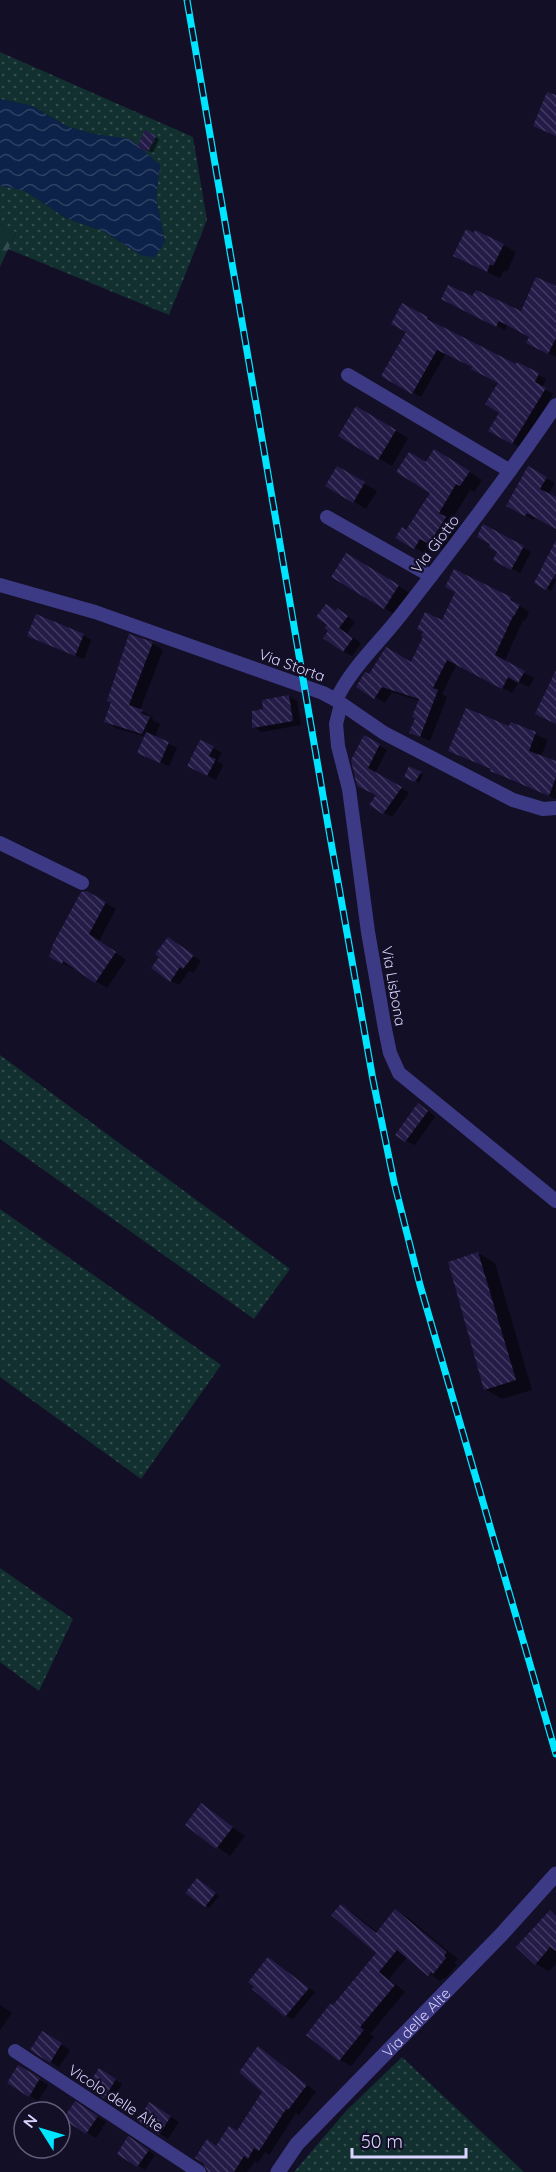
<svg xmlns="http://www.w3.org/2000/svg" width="556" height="2172" viewBox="0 0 556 2172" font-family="Quicksand,sans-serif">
  <defs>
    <pattern id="grass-dots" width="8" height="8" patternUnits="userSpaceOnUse" patternTransform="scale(1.5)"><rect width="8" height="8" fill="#12302f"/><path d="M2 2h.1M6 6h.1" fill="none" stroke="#344d4e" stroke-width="1.8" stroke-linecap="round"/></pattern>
    <pattern id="forest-firs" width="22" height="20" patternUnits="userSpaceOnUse" patternTransform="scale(1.5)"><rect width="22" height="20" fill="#12302f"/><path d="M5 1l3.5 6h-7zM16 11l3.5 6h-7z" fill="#344d4e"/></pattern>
    <pattern id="water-waves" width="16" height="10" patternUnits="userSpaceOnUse" patternTransform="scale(1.5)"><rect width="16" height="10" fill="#0c2248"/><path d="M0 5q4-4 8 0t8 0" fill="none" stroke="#2f4163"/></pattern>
    <pattern id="building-back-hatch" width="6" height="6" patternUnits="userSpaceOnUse" patternTransform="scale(1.5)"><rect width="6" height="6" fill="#241b47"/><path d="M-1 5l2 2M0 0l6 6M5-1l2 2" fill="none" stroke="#433b63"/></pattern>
  </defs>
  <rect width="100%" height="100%" fill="#130f26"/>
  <!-- grass -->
  <g fill="url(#grass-dots)">
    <path d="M0 52 193 137 207 220 169 315 8 249 16 233 0 225V186L14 188 27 192 66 218 103 231 141 255 165 242 156 198 160 165 94 134 68 127 32 106 0 99Z"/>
    <path d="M0 1055 290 1269 254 1319 0 1139Z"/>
    <path d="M0 1209 221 1365 141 1479 0 1377Z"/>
    <path d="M0 1568 73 1619 39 1691 0 1662Z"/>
    <path d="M402 2057 524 2172H294L346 2111Z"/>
  </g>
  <!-- forest -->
  <path fill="url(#forest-firs)" d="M0 225 16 232 0 267Z"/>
  <!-- water -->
  <path fill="url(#water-waves)" d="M0 99 32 106 68 127 94 134 130 139 160 165 156 198 165 242 154 258 141 255 103 231 66 218 27 192 14 188 0 186Z"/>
  <!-- shadow -->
  <g fill="#0007">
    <path d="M146 132 159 139 153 153 139 147Z"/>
    <path d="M503 245 516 252 507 272 504 270 500 278 468 263Z"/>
    <path d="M556 289V357L536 347 531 337 507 325 505 330 451 303 473 298 521 313Z"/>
    <path d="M403 305 436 323 435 324 546 379 542 388 553 394 521 448 491 430 501 412 500 382 446 353 421 397 383 376 408 332Z"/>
    <path d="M356 408 408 438 392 466 340 436Z"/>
    <path d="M435 451 482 480 474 492 470 490 451 521 458 526 443 551 434 545 427 555 397 537 407 532 432 492 427 464Z"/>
    <path d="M337 468 377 491 366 509 327 485Z"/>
    <path d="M528 468 555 483 548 495 556 499V528L536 517 534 520 508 505Z"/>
    <path d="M484 526 531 552 520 573 495 560 499 552Z"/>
    <path d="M346 555 411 594 398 616 333 577Z"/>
    <path d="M542 572 556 580 551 591 536 583Z"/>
    <path d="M510 599 529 612 525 621 523 620 504 662 534 678 529 687 519 682 512 693 457 664 442 694 447 697 430 741 411 732 420 701 392 692 385 703 358 687 369 676 411 664 442 622Z"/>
    <path d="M337 612 346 615 355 622 347 633 361 643 352 656 343 651 330 631Z"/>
    <path d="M83 635 91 640 84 659 29 636Z"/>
    <path d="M152 643 163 650 140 710 153 717 152 720 160 724 155 737 177 748 169 766 148 757 146 737 116 728 105 721Z"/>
    <path d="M289 696 297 701 301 725 262 732 254 727 265 710Z"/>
    <path d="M512 724 548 740 541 756 556 763V799L504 778 493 770 450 750 510 728Z"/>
    <path d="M365 737 387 750 375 773 409 793 392 817 371 805 378 795 359 785Z"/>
    <path d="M213 748 222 753 217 761 223 765 216 780 198 771Z"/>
    <path d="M410 768 423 775 419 783 406 776Z"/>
    <path d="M86 892 116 909 99 941 126 960 107 988 74 967 73 969 62 963Z"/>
    <path d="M176 944 201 961 193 973 189 971 179 985 171 981 161 956Z"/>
    <path d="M427 1110 435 1117 415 1145 406 1141Z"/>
    <path d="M478 1253 495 1263 532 1390 502 1399 485 1389Z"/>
    <path d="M201 1805 245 1836 230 1856 187 1825Z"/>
    <path d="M201 1882 219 1896 209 1908 188 1893Z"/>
    <path d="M341 1906 352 1912 378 1933 396 1911 407 1917 458 1959 454 1963 457 1965 445 1979 443 1978 440 1981 407 1957 389 1979 405 1992 370 2034 374 2037 351 2066 340 2060 333 2007 378 1952Z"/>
    <path d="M550 1912 556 1915V1964L549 1971 536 1964 518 1947Z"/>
    <path d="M275 1963 315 1992 293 2019 286 2016Z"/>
    <path d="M0 2005 12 2013 0 2030Z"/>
    <path d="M43 2033 70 2050 59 2067 32 2050Z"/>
    <path d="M259 2048 316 2092 299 2115 296 2113 269 2155 265 2152 258 2163 255 2161 247 2172H208V2167L217 2147 238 2133 264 2092Z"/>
    <path d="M18 2067 48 2085 38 2101 9 2083Z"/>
    <path d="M99 2070 122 2084 112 2101 89 2087Z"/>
    <path d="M84 2108 106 2122 96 2138 65 2119Z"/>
    <path d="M158 2109 179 2122 168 2139 140 2121Z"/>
    <path d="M136 2142 155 2155 145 2170 119 2153Z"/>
  </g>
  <!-- building -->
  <g fill="url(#building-back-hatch)">
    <path d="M547 92 556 95V136L533 126Z"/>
    <path d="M145 130 156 136 148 152 137 147Z"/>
    <path d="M466 229 474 233 475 230 504 244 493 266 490 264 487 272 453 256Z"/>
    <path d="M536 277 556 286V338L548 354 526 343 529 337 499 321 496 327 441 299 448 285 472 296 476 290 521 311Z"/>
    <path d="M402 303 428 317 427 319 516 364 517 362 539 373 535 382 546 388 512 444 488 431 499 413 485 404 498 383 471 369 472 367 437 350 412 394 381 376 406 332 391 324Z"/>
    <path d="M356 406 396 430 378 460 338 436Z"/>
    <path d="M434 449 470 471 460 486 456 484 439 513 446 517 429 544 420 539 414 549 395 538 402 527 406 530 430 493 396 472 409 452 426 462Z"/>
    <path d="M337 466 365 482 353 503 325 486Z"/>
    <path d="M528 466 547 477 540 489 556 497V529L527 513 525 516 506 506Z"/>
    <path d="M483 524 524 546 511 570 493 560 497 552 489 547 490 544 477 537Z"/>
    <path d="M556 540V573L546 590 534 583Z"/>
    <path d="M346 553 399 585 384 609 331 577Z"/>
    <path d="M454 569 511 597 510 600 520 605 514 616H513L495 655 525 671 518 683 508 677 502 689 447 660 433 688 438 690 420 737 409 733 415 718 412 717 419 699 382 687 374 699 356 687 365 672 369 674 386 647 411 662 423 637 421 636 423 632 417 629 425 612 442 620 455 592 445 587Z"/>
    <path d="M326 604 336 611 337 608 348 616 339 628 353 638 343 652 323 638 328 631 324 628 327 625 316 617Z"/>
    <path d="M36 614 84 634 75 656 27 636Z"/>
    <path d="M129 634 153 642 129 705 143 710 141 713 150 717 142 734 104 722 111 702 107 701Z"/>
    <path d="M556 670V724L535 714Z"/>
    <path d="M289 695 293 721 252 728V711L263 709 262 700Z"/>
    <path d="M466 708 509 726 511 722 536 732 529 751 556 761V777L549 796 490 771 491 769 448 751Z"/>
    <path d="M146 732 169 742 160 763 137 753Z"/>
    <path d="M364 735 380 744 368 768 402 787 383 814 369 805 376 795 357 786 351 760Z"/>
    <path d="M200 740 214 746 209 756 216 759 207 776 187 766Z"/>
    <path d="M409 766 421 772 415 782 404 777Z"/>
    <path d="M87 891 106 902 89 934 116 952 95 983 63 961 62 964 49 957 53 944 81 892Z"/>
    <path d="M168 937 194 955 183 969 180 967 170 982 151 968 159 957 155 954Z"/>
    <path d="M418 1103 428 1111 405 1142 395 1135Z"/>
    <path d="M478 1252 516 1380 484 1390 448 1262Z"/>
    <path d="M201 1803 233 1827 216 1849 185 1825Z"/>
    <path d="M197 1878 216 1893 205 1907 185 1893Z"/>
    <path d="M341 1904 376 1933 395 1909 447 1952 444 1956 446 1958 433 1974 431 1972 428 1976 397 1950 379 1972 395 1985 360 2027 364 2030 339 2061 306 2035 330 2004 333 2005 376 1953 331 1915Z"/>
    <path d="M550 1910 556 1916V1951L550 1947 535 1965 516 1947Z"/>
    <path d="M268 1957 309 1988 285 2017 252 1989 254 1987 248 1982Z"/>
    <path d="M42 2031 62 2043 50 2063 30 2050Z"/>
    <path d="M258 2046 307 2085 288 2110 286 2109 259 2151 254 2148 248 2159 244 2156 234 2172H208L203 2163 195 2158 207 2139 216 2146 229 2126 237 2131 262 2092 239 2072Z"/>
    <path d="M18 2065 40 2078 29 2097 7 2083Z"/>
    <path d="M99 2068 116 2079 104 2099 87 2087Z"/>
    <path d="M75 2101 98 2116 86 2134 63 2119Z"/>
    <path d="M149 2102 171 2116 159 2135 138 2121Z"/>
    <path d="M128 2136 149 2150 137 2167 117 2154Z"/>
  </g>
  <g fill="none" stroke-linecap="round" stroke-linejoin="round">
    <!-- minor -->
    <g stroke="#3d3a85" stroke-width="14">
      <path d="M348 375 510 471"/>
      <path d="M327 517 431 576"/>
      <path d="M0 585 95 612 323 693 336 700 384 733 513 800 543 809 556 808"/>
      <path d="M336 700C351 668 379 643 400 616 454 547 507 478 556 405"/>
      <path d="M341 704 336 724 338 746 349 789 368 932 385 1029 390 1053 399 1073 556 1201"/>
      <path d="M0 843 82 883"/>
      <path d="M15 2051 199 2172"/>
    </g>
    <!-- tertiary -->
    <path stroke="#3d3a85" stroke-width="15" id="s1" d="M278 2172 297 2144 501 1935 556 1874"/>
    <defs>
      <path id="rail" d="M187 0 328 825 373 1080 394 1182 420 1285 556 1754"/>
    </defs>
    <!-- rail casing -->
    <use href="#rail" stroke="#00e5ff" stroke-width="7"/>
    <!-- rail -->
    <use href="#rail" stroke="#130f26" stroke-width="4.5" stroke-dasharray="14" stroke-linecap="butt"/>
  </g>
  <g text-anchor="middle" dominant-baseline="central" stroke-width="4.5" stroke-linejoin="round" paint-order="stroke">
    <!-- street labels -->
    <g font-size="15" fill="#d9d4ff" stroke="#130f26">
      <text transform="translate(435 544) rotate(-53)">Via Giotto</text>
      <text transform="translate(292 665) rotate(20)">Via Storta</text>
      <text transform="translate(394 986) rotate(80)">Via Lisbona</text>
      <text stroke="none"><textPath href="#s1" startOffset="204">Via delle Alte</textPath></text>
      <text transform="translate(116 2098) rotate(33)">Vicolo delle Alte</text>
    </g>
  </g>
  <!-- north arrow -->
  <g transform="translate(42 2130) rotate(307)"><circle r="28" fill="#130f26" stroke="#625e7d" stroke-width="1.5"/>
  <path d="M0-4.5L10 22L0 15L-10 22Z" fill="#00e5ff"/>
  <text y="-9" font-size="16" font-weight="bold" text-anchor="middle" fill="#d9d4ff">N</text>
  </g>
  <!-- scale -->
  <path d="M352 2148v9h114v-9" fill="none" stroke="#d9d4ff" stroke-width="3"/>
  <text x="361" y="2148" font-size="18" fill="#d9d4ff" stroke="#130f26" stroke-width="4.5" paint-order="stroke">50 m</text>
</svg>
